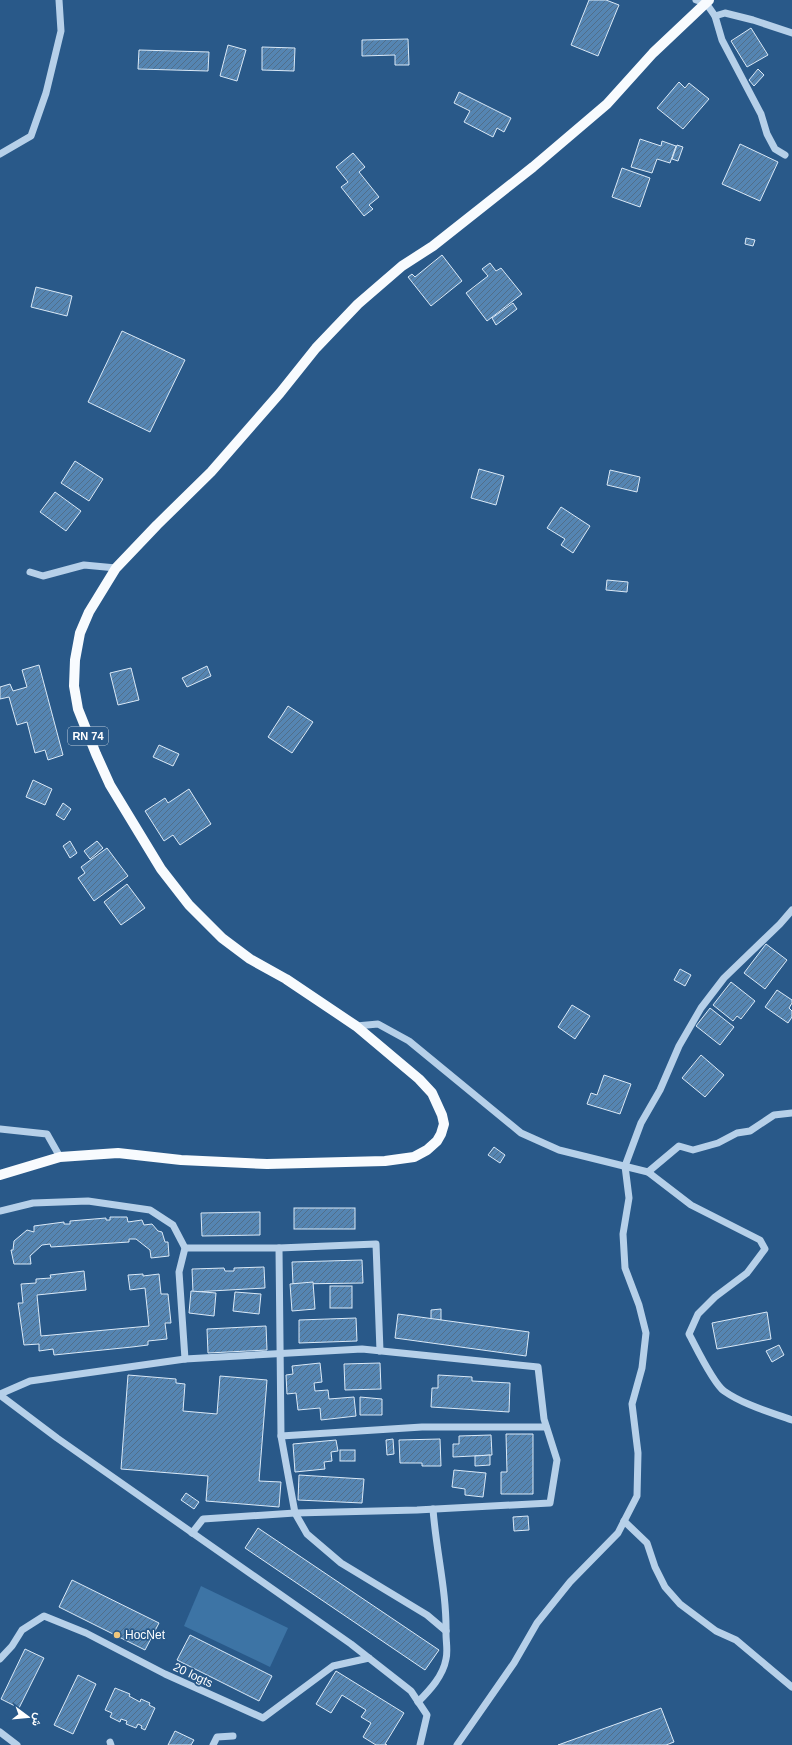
<svg xmlns="http://www.w3.org/2000/svg" width="792" height="1745" viewBox="0 0 792 1745" font-family="Helvetica,Vazirmatn,sans-serif">
  <defs>
    <pattern id="building-hatch" width="6" height="6" patternUnits="userSpaceOnUse"><rect width="6" height="6" fill="#5585b2"/><path d="M-1 1l2-2M0 6l6-6M5 7l2-2" fill="none" stroke="#516e89"/></pattern>
  </defs>
  <rect width="100%" height="100%" fill="#295989"/>
  <!-- pitch -->
  <path fill="#3d74a5" d="M201 1586 288 1628 270 1667 184 1626Z"/>
  <!-- building -->
  <g fill="url(#building-hatch)" stroke="#dae9f7">
    <path d="M589 0H606L619 5 598 56 571 45Z"/>
    <path d="M751 28 768 55 747 67 731 41Z"/>
    <path d="M408 39 409 65H395V55L362 56V40Z"/>
    <path d="M228 45 246 50 237 81 220 76Z"/>
    <path d="M262 47 295 48 294 71 262 70Z"/>
    <path d="M139 50 209 52 208 71 138 69Z"/>
    <path d="M758 69 764 75 754 86 749 80Z"/>
    <path d="M679 82 685 88 689 83 709 99 683 129 657 108Z"/>
    <path d="M459 92 511 118 504 132 497 128 493 137 464 122 470 111 454 103Z"/>
    <path d="M640 139 661 146 662 141 676 146 670 163 657 159 652 173 631 167Z"/>
    <path d="M740 144 778 162 760 201 722 184Z"/>
    <path d="M677 145 683 147 678 161 672 159Z"/>
    <path d="M353 153 365 167 359 172 379 197 369 205 373 209 364 216 341 187 348 182 336 167Z"/>
    <path d="M622 168 650 178 640 207 612 197Z"/>
    <path d="M746 238 755 240 753 246 745 244Z"/>
    <path d="M442 255 462 281 431 306 408 277 412 274 415 277Z"/>
    <path d="M490 263 496 271 501 268 522 294 487 321 466 293 488 276 482 269Z"/>
    <path d="M36 287 72 296 67 316 31 307Z"/>
    <path d="M513 303 517 309 496 325 492 318Z"/>
    <path d="M122 331 185 360 150 432 88 402Z"/>
    <path d="M75 461 103 479 89 501 61 483Z"/>
    <path d="M479 469 504 476 496 505 471 498Z"/>
    <path d="M610 470 640 477 637 492 607 485Z"/>
    <path d="M55 492 81 511 66 531 40 512Z"/>
    <path d="M561 507 590 526 573 553 561 545 565 539 547 528Z"/>
    <path d="M607 580 628 582 627 592 606 590Z"/>
    <path d="M39 665 63 755 48 760 45 750 35 753 27 722 17 725 9 697 0 699V687L10 684 13 691 27 687 22 670Z"/>
    <path d="M207 666 211 676 187 687 182 678Z"/>
    <path d="M131 668 139 700 118 705 110 673Z"/>
    <path d="M288 706 313 722 292 753 268 737Z"/>
    <path d="M159 745 179 754 173 766 153 757Z"/>
    <path d="M33 780 52 789 45 805 26 797Z"/>
    <path d="M189 789 211 824 180 845 173 835 164 841 145 811 165 798 168 803Z"/>
    <path d="M63 803 71 809 64 820 56 815Z"/>
    <path d="M70 841 77 853 70 858 63 846Z"/>
    <path d="M97 841 103 848 90 859 84 851Z"/>
    <path d="M107 848 128 876 94 901 78 878 85 873 81 867Z"/>
    <path d="M127 884 145 908 121 925 104 902Z"/>
    <path d="M766 944 787 960 765 989 744 973Z"/>
    <path d="M680 969 691 975 685 986 674 980Z"/>
    <path d="M731 982 755 1001 741 1019 737 1016 733 1021 713 1005Z"/>
    <path d="M777 990 792 1000V1003L789 1008 792 1011V1017L788 1023 765 1007Z"/>
    <path d="M572 1005 590 1016 575 1039 558 1027Z"/>
    <path d="M710 1008 734 1027 720 1045 696 1026Z"/>
    <path d="M701 1055 724 1075 705 1097 682 1078Z"/>
    <path d="M604 1075 631 1084 620 1114 587 1104 591 1093 597 1095Z"/>
    <path d="M494 1147 505 1155 500 1163 488 1155Z"/>
    <rect x="294" y="1208" width="61" height="21"/>
    <path d="M260 1212V1235L202 1236 201 1213Z"/>
    <path d="M110 1217H127L128 1222 142 1220 144 1225 152 1224 158 1231 162 1232 165 1242H168L169 1256 151 1258 150 1250 136 1239H129V1242L51 1247 50 1244 42 1245 30 1256 31 1264H14L11 1250H13L14 1241 27 1230 34 1232V1226L64 1222V1224H70V1221L106 1218V1220H110Z"/>
    <path d="M362 1260 363 1283 293 1284 292 1262Z"/>
    <path d="M264 1267 265 1288 193 1292 192 1269 224 1268 225 1271H234V1268Z"/>
    <path d="M84 1271 86 1290 37 1295 41 1336 149 1326 145 1288 130 1290 128 1275 143 1274V1276L159 1274 161 1294H168L171 1323H165L167 1339 148 1341V1345L132 1347 54 1355 53 1349 39 1351V1344L24 1345 18 1303H23L21 1284 36 1283V1279L51 1278 50 1275Z"/>
    <path d="M313 1282 315 1309 292 1311 290 1284Z"/>
    <rect x="330" y="1286" width="22" height="22"/>
    <path d="M191 1291 216 1293 214 1316 189 1313Z"/>
    <path d="M235 1292 261 1294 259 1314 233 1311Z"/>
    <path d="M441 1309V1320L431 1321V1310Z"/>
    <path d="M767 1312 771 1339 717 1349 712 1323Z"/>
    <path d="M398 1314 529 1332 526 1356 395 1338Z"/>
    <path d="M356 1318 357 1341 299 1343V1320Z"/>
    <path d="M266 1326 267 1350 208 1353 207 1329Z"/>
    <path d="M779 1345 784 1355 772 1362 766 1351Z"/>
    <path d="M320 1363 322 1382 314 1383 315 1391 328 1390 329 1399 354 1397 356 1416 321 1420 320 1408 298 1410 296 1393 287 1394 286 1375 293 1374 292 1366Z"/>
    <path d="M380 1363 381 1389 345 1390 344 1364Z"/>
    <path d="M128 1375 176 1379V1383L185 1384 183 1411 217 1414 220 1376 267 1380 259 1481 281 1482 279 1507 206 1501 208 1476 121 1469Z"/>
    <path d="M438 1375 472 1377V1381L510 1383 509 1412 431 1407 432 1388H438Z"/>
    <path d="M360 1397 382 1399V1415H360Z"/>
    <path d="M506 1434H533V1494H501V1472H507Z"/>
    <path d="M491 1435 492 1455 453 1457V1444H459V1436Z"/>
    <path d="M393 1439 394 1454 387 1455 386 1440Z"/>
    <path d="M440 1439 441 1466H422V1463H400L399 1440Z"/>
    <path d="M336 1440 338 1451 331 1452 332 1461 324 1462 325 1469 295 1472 293 1444Z"/>
    <rect x="340" y="1450" width="15" height="11"/>
    <path d="M490 1455V1465L475 1466V1456Z"/>
    <path d="M454 1470 486 1473 483 1497 465 1495V1489L452 1487Z"/>
    <path d="M299 1475 364 1479 362 1503 298 1500Z"/>
    <path d="M186 1493 199 1502 194 1509 181 1500Z"/>
    <path d="M528 1516 529 1530 514 1531 513 1517Z"/>
    <path d="M258 1528 439 1650 425 1670 245 1548Z"/>
    <path d="M72 1580 159 1623 145 1650 59 1607Z"/>
    <path d="M190 1635 272 1676 259 1701 177 1660Z"/>
    <path d="M25 1649 44 1658 19 1708 1 1699Z"/>
    <path d="M336 1671 404 1713 385 1744 387 1745H376L363 1737 371 1723 361 1717 366 1710 342 1695 331 1713 316 1704Z"/>
    <path d="M78 1675 96 1684 73 1734 54 1725Z"/>
    <path d="M115 1688 130 1694 129 1696 140 1702 141 1699 150 1703 149 1705 155 1708 145 1730 141 1728 142 1726 138 1724 136 1728 126 1724 127 1721 121 1719 120 1722 110 1717 112 1713 105 1710Z"/>
    <path d="M661 1708 674 1742 666 1745H558Z"/>
    <path d="M175 1731 194 1740 191 1745H168Z"/>
  </g>
  <g fill="none" stroke-linecap="round" stroke-linejoin="round">
    <!-- minor -->
    <g stroke="#b6d0e9" stroke-width="7">
      <path d="M696 0 706 3 715 16 725 13 753 20 792 33"/>
      <path d="M715 16 722 40 761 114 767 134 775 149 785 155"/>
      <path d="M0 154 31 136 46 93 61 31 59 0"/>
      <path d="M30 572 43 576 84 565 116 568"/>
      <path d="M356 1026 378 1024 409 1041 521 1133 559 1150 648 1172 679 1146 693 1150 718 1143 737 1133 750 1131 774 1115 792 1113"/>
      <path d="M0 1129 47 1134 60 1157"/>
      <path d="M648 1172 691 1205 760 1240 765 1249 747 1273 715 1297 698 1314 689 1334C696 1347 713 1383 724 1391 744 1405 770 1412 792 1420"/>
      <path d="M0 1211 33 1203 88 1201 150 1210 173 1225 185 1248 179 1272 185 1359"/>
      <path d="M185 1248H279L376 1244 380 1351"/>
      <path d="M279 1248 281 1436 295 1513 307 1534 341 1563 427 1615 446 1631"/>
      <path d="M0 1394 30 1381 185 1359 362 1349 538 1367 544 1419 557 1460 550 1503 417 1510 295 1513 203 1519 192 1533"/>
      <path d="M0 1395 57 1438 351 1644 411 1691 427 1715 420 1745"/>
      <path d="M281 1436 422 1427H546"/>
      <path d="M624 1521 647 1543 655 1567 665 1587 680 1604 716 1631 736 1640 792 1687"/>
      <path d="M0 1659 12 1646 22 1630 44 1616 86 1633 165 1674 263 1718 333 1666 369 1658"/>
      <path d="M418 1702C430 1690 443 1676 446 1659 448 1651 446 1642 446 1634 447 1592 436 1551 433 1509"/>
      <path d="M0 1732 17 1745"/>
      <path d="M110 1742 111 1745"/>
      <path d="M213 1745 217 1737 233 1736"/>
      <path d="M457 1745 514 1663 537 1623 570 1582 618 1533 637 1496 638 1453 632 1404 642 1368 646 1333 639 1305 625 1268 623 1234 629 1198 625 1166 641 1123 660 1090 679 1046 701 1008 724 978 780 924 792 910"/>
    </g>
    <!-- major -->
    <path stroke="#f8fbfe" stroke-width="10" d="M0 1175 60 1157 118 1153 181 1160 267 1164 385 1161 414 1157 427 1150 437 1141 441 1134 444 1124 442 1115 432 1093 419 1079 356 1026 286 979 250 959 222 938 189 905 161 869 110 785 96 754 78 709 74 686 75 660 80 633 89 612 116 568 157 525 211 472 280 393 316 348 358 304 402 266 433 246 533 167 607 104 653 53 709 0"/>
  </g>
  <!-- markers -->
  <circle fill="#f0c77c" stroke="#295989" stroke-width="1.5" cx="117" cy="1635" r="4"/>
  <g text-anchor="middle" dominant-baseline="central" stroke-width="3.5" stroke-linejoin="round" paint-order="stroke">
    <!-- shield labels -->
    <rect fill="#295989" stroke="#bfcddc" stroke-width="1" x="68" y="727" width="40" height="18" rx="3"/>
    <g font-size="11" font-weight="bold" fill="#fff">
      <text x="88" y="736">RN 74</text>
    </g>
    <!-- poi labels -->
    <g font-size="12" fill="#fff" stroke="#295989" text-anchor="start">
      <text x="125" y="1635">HocNet</text>
    </g>
    <!-- street labels -->
    <g font-size="12" fill="#fff" stroke="#295989">
      <text transform="translate(193 1675) rotate(25)">20 logts</text>
    </g>
  </g>
  <!-- north arrow -->
  <g transform="translate(28 1717) rotate(106)" stroke="#295989" stroke-width="3" paint-order="stroke">
  <path d="M0-3L7 15L0 10L-7 15Z" fill="#ffffff"/>
  <text y="-6" font-size="11" font-weight="bold" text-anchor="middle" fill="#ffffff">ش</text>
  </g>
</svg>
